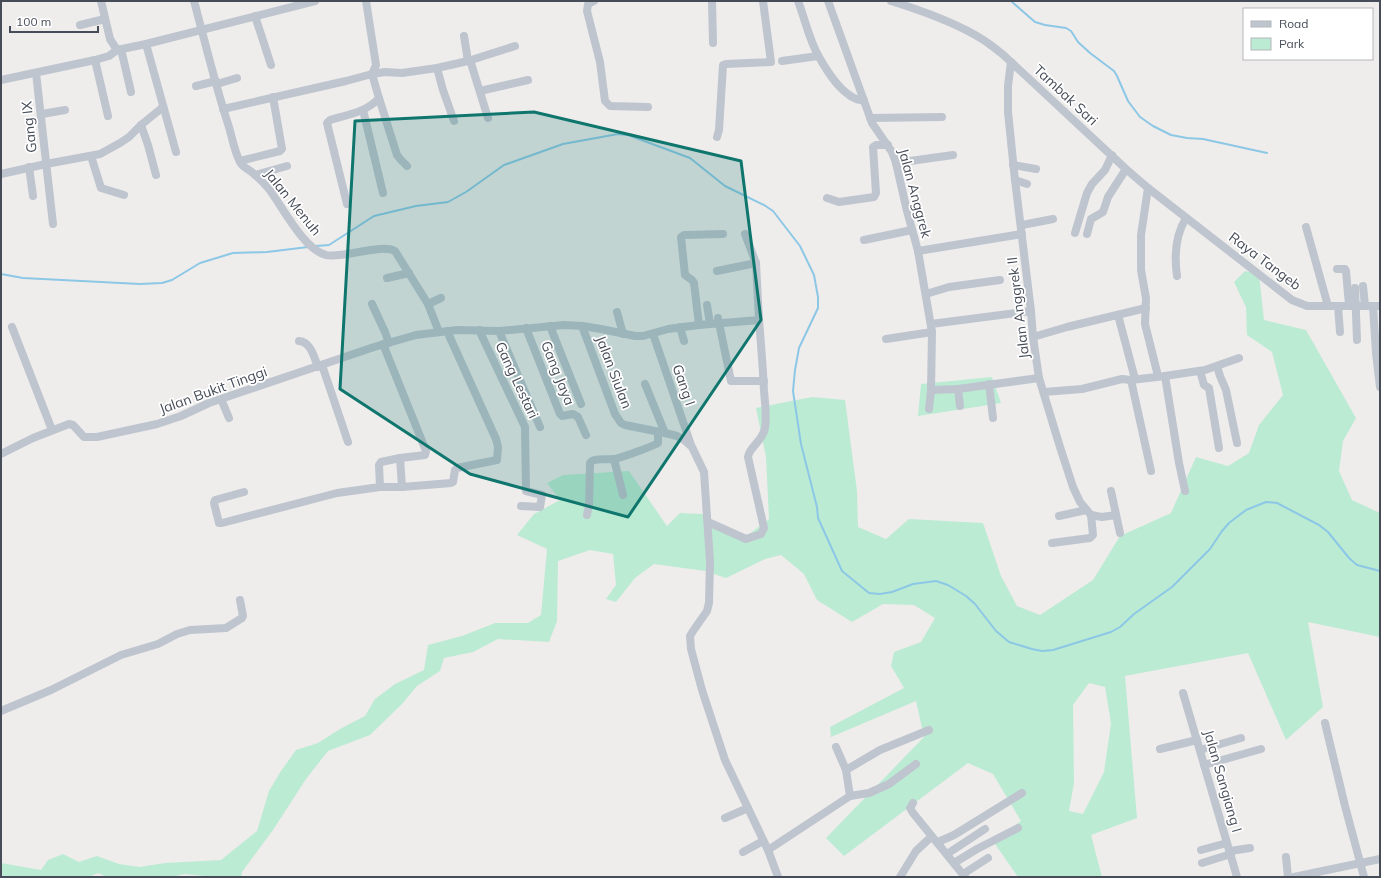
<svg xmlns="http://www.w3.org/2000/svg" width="1381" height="878" viewBox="0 0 1381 878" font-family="Mulish,sans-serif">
  <rect width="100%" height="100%" fill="#efecec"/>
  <!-- green -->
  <g fill="#bcebd4" fill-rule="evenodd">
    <path d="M1245 271 1259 274 1264 320 1306 330 1356 418 1343 441 1339 471 1352 500 1380 513V637L1308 622 1323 707 1286 740 1248 653 1125 676 1137 818 1091 835 1102 877H1018L993 841 1021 821 993 774 968 763 844 856 826 838 924 737 916 701 831 737 830 727 904 688 891 666 894 652 921 642 935 618 914 605 883 604 852 622 817 600 804 574 781 555 765 559 726 578 705 571 654 564 635 578 616 602 606 599 616 585 613 554 590 550 558 561 557 621 549 642 498 639 473 652 444 658 440 671 417 686 402 704 370 735 328 751 306 779 273 830 242 872 241 877H214L185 874 171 877H107L98 873 89 877H8L1 875V863L41 870 48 860 63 854 79 862 97 856 119 864 140 867 165 863 221 860 257 831 269 791 281 771 296 750 318 743 340 729 365 716 375 699 395 684 424 670 428 645 462 636 495 623H528L541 615 547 549 517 535 534 514 560 500 547 483 563 475 629 471 667 526 680 513 702 514 743 539 769 519 766 457 756 408 812 397 845 400 857 491 858 527 886 539 909 519 983 523 1001 576 1017 606 1040 615 1093 580 1120 536 1171 513 1196 457 1228 466 1249 453 1259 425 1283 395 1272 352 1247 335 1246 307 1234 282ZM1089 683 1105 687 1111 723 1104 772 1083 814 1069 811 1074 783 1073 705Z"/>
    <path d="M992 377 1001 403 918 416 921 384Z"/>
  </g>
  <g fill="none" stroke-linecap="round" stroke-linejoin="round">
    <!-- stream -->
    <g stroke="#8cc8e5" stroke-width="2">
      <path d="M1011 1 1035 22 1045 25 1066 28 1071 31 1078 42 1090 53 1114 71 1117 76 1128 101 1140 117 1153 126 1171 135 1187 138 1203 139 1267 153"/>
      <path d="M316 246 329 245 374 216 416 206 448 202 466 192 504 165 563 144 618 134 628 135 690 158 725 186 764 205 773 211 800 246 814 275 818 297V308L799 348 795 370 793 391 801 444 817 507 818 518 842 571 869 593 880 594 892 592 913 584 936 581 948 585 966 596 975 604 996 631 1009 642 1032 649 1042 651 1053 650 1111 632 1120 627 1134 614 1172 587 1210 549 1222 531 1229 523 1246 510 1266 502 1277 503 1319 525 1328 532 1349 558 1357 565 1380 571"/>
      <path d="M1 274 23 278 140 284 162 283 172 280 200 263 233 253 267 252 308 247"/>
    </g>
    <!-- minor -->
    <g stroke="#bec5ce" stroke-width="8">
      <path d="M101 1 110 39 117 50 146 44 315 1"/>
      <path d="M194 1C205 42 215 84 228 124 232 136 234 151 240 162 242 167 250 170 254 174 259 178 265 184 269 189 282 206 304 250 326 255 341 259 383 243 395 251L428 304 439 332"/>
      <path d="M366 1 376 65 372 74 385 72 402 73 437 68 468 61 515 46"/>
      <path d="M594 1 588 4 587 11 600 62 605 101 610 106 648 107"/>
      <path d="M712 1 713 43"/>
      <path d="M798 1C805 19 809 40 819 57 828 73 844 99 864 101"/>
      <path d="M828 1 872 123 892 152 896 163 907 211 918 251 932 332 931 390 929 409"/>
      <path d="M891 1C923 11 966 26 992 46 999 51 1005 56 1011 62L1126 169 1148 188 1292 300 1307 306H1380"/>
      <path d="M255 16 271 65"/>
      <path d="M80 25 105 19"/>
      <path d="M464 36 468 61"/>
      <path d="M146 44 176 152"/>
      <path d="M121 49 131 92"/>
      <path d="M95 60 108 116"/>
      <path d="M470 60 488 118"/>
      <path d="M782 61 818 56"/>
      <path d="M1011 62 1008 86V112L1015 180 1031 311 1033 337 1039 378 1060 447 1073 487 1080 502 1091 515 1102 517 1116 515"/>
      <path d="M437 68 443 90 454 121"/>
      <path d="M36 73C42 123 47 174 53 224"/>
      <path d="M1 80 95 60 109 56 117 50"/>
      <path d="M217 84 237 78"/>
      <path d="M196 86 216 81"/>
      <path d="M480 91 528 80"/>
      <path d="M379 98 397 155 401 160 407 166"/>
      <path d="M223 109 346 81 372 74 379 98C367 112 347 115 330 120L327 123 347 204"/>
      <path d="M363 110 383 193"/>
      <path d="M42 114 65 110"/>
      <path d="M870 118 942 117"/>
      <path d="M141 125 148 145 156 175"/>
      <path d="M717 137 719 130 723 65 726 64 771 62 763 1"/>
      <path d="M91 156 101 188 124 195"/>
      <path d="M240 161 280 151 282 149 273 97"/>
      <path d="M896 163 953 155"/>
      <path d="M1013 165 1036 169"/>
      <path d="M29 167 33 196"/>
      <path d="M1 174 46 164 100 154 120 143 129 137 141 125 163 107"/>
      <path d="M255 175 287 166"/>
      <path d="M1015 180 1027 184"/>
      <path d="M1148 188 1141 235V270L1146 298 1145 324 1158 376"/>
      <path d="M827 198 839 202 874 197 876 193 873 147 876 145H888"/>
      <path d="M1022 225 1053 219"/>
      <path d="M1306 227 1328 306"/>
      <path d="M1075 233 1087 193 1092 184 1105 170 1112 155"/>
      <path d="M745 234 756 263 759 320"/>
      <path d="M1087 234 1091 219 1103 212 1108 197 1126 169"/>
      <path d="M864 240 912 230"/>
      <path d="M918 251 1022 234"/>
      <path d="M1337 269H1345L1346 271 1349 305"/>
      <path d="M717 271 756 263"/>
      <path d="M1177 276C1174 255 1175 236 1186 218"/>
      <path d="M387 278 409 273"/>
      <path d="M1363 286 1365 306"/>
      <path d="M1355 288 1357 340"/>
      <path d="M926 294 949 287 1000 280"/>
      <path d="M372 304 385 332 389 343"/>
      <path d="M428 304 441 298"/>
      <path d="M707 305 710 324"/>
      <path d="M1338 306 1340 332"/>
      <path d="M1373 306 1376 353 1380 387"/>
      <path d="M617 312 623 334"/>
      <path d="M1118 315 1135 379"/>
      <path d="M718 318 731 381H764"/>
      <path d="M931 324 1031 311"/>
      <path d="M699 325 694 283 692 280 685 275 681 237 684 235 723 234"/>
      <path d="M550 326 581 404"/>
      <path d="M582 326 601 329 635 336H643L668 329 699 325 759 320C761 344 763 368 764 391 765 403 767 416 765 428 763 441 749 447 748 457L764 528 761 534 746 539 708 522"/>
      <path d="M12 327 52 430"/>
      <path d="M680 327 684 341"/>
      <path d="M526 328 560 414 562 416 573 414 578 417 586 435"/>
      <path d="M479 330 525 427 526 491 542 495 540 507 521 506"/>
      <path d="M499 331 540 427"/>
      <path d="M653 334 691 445"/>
      <path d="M1033 337 1067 327 1146 308"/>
      <path d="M886 339 932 332"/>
      <path d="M299 341C311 342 314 357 318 367"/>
      <path d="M322 365 348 442"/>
      <path d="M1217 366 1220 376 1226 390 1237 443"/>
      <path d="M1200 371 1204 385 1209 388 1219 448"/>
      <path d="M1165 376 1179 463 1185 491"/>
      <path d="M1131 380 1151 471"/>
      <path d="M645 384 665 433"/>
      <path d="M989 384 993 418"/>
      <path d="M958 389 960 406"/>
      <path d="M931 390 958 389 1039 378"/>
      <path d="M1044 392 1082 389 1122 379 1131 380 1165 376 1205 370 1239 358"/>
      <path d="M221 399 229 418"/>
      <path d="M1 454 33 438 69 424 73 425 84 437H97L157 424 181 416 209 403 374 347 416 335 457 330 499 331 564 325 582 326 615 414 621 423 625 425 665 433 677 436 684 440 692 447 704 472 710 562 709 603 707 611 693 631 690 636 691 649 702 690 725 760 768 850 778 877"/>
      <path d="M400 458 402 487"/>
      <path d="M614 459 623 495"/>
      <path d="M380 487H402L451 483 453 482 455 470 457 468 497 460 498 447 496 439 447 331"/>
      <path d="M1111 491 1120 533"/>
      <path d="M244 492 215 500 214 503 219 523H222L337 493 380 487 379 465 381 462 400 458 425 455 426 451 383 344"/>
      <path d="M587 515 589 505 590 463 592 461C598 458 606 460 614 459 618 459 656 445 658 443V432"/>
      <path d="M1059 516 1086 510"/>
      <path d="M1052 543 1090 538 1093 535 1091 515"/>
      <path d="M1183 693 1237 877"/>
      <path d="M1 711 51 690 121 655 158 644 177 634 190 630 226 628 242 618 243 616 240 600"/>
      <path d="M1325 723 1345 806 1364 877"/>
      <path d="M836 747 846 770 850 796"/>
      <path d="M1160 749 1197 740"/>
      <path d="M1200 750 1241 738"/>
      <path d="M1204 765 1261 749"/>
      <path d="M846 770 880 750 929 730"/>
      <path d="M913 803 910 808 913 813 965 877"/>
      <path d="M725 818 748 808"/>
      <path d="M938 842 954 835 1022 793"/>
      <path d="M768 850 850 796 869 793 889 784 916 764"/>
      <path d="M1201 850 1227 843"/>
      <path d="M1230 851 1250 848"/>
      <path d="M743 852 763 841"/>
      <path d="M947 854 985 829"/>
      <path d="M1286 857 1288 877"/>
      <path d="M954 863 977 849 1018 828"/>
      <path d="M1202 863 1231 854"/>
      <path d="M963 874 988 858"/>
      <path d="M900 877 916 851 931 837"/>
      <path d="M1294 877 1380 859"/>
    </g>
  </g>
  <!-- marked area -->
  <path fill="#0f766e" fill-opacity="0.2" stroke="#0f766e" stroke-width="3" stroke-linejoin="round" d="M534 112 741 161 761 320 628 517 470 474 340 389 355 121Z"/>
  <g text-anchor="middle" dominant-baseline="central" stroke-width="3.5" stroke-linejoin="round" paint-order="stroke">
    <!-- street labels -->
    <g font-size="14" fill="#464d58" stroke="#fff">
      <text transform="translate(1066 95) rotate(43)">Tambak Sari</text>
      <text transform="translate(29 127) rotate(-96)">Gang IX</text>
      <text transform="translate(915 193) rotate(75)">Jalan Anggrek</text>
      <text transform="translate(293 202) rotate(51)">Jalan Menuh</text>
      <text transform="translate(1265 261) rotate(37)">Raya Tangeb</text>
      <text transform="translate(1018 308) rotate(-97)">Jalan Anggrek II</text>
      <text transform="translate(614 372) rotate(69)">Jalan Siulan</text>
      <text transform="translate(558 373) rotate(68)">Gang Jaya</text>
      <text transform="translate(517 380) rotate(65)">Gang Lestari</text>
      <text transform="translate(684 385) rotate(71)">Gang I</text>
      <text transform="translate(213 390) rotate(-20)">Jalan Bukit Tinggi</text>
      <text transform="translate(1223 781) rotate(74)">Jalan Sangiang I</text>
    </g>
  </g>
  <!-- border -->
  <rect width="1381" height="878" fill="none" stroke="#464d58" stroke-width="4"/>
  <!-- legend -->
  <rect x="1243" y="8" width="130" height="52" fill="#ffffff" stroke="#b5b8bc"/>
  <rect x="1251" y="21" width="20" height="6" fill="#bec5ce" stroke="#b5b8bc"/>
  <text x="1279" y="28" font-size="12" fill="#464d58">Road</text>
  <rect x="1251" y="38" width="20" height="12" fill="#bcebd4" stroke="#b5b8bc"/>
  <text x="1279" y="48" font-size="12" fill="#464d58">Park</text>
  <!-- scale -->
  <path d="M10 26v6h88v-6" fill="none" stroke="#464d58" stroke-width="2"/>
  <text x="16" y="26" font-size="12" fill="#464d58" stroke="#ffffff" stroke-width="3" paint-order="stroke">100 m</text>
</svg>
